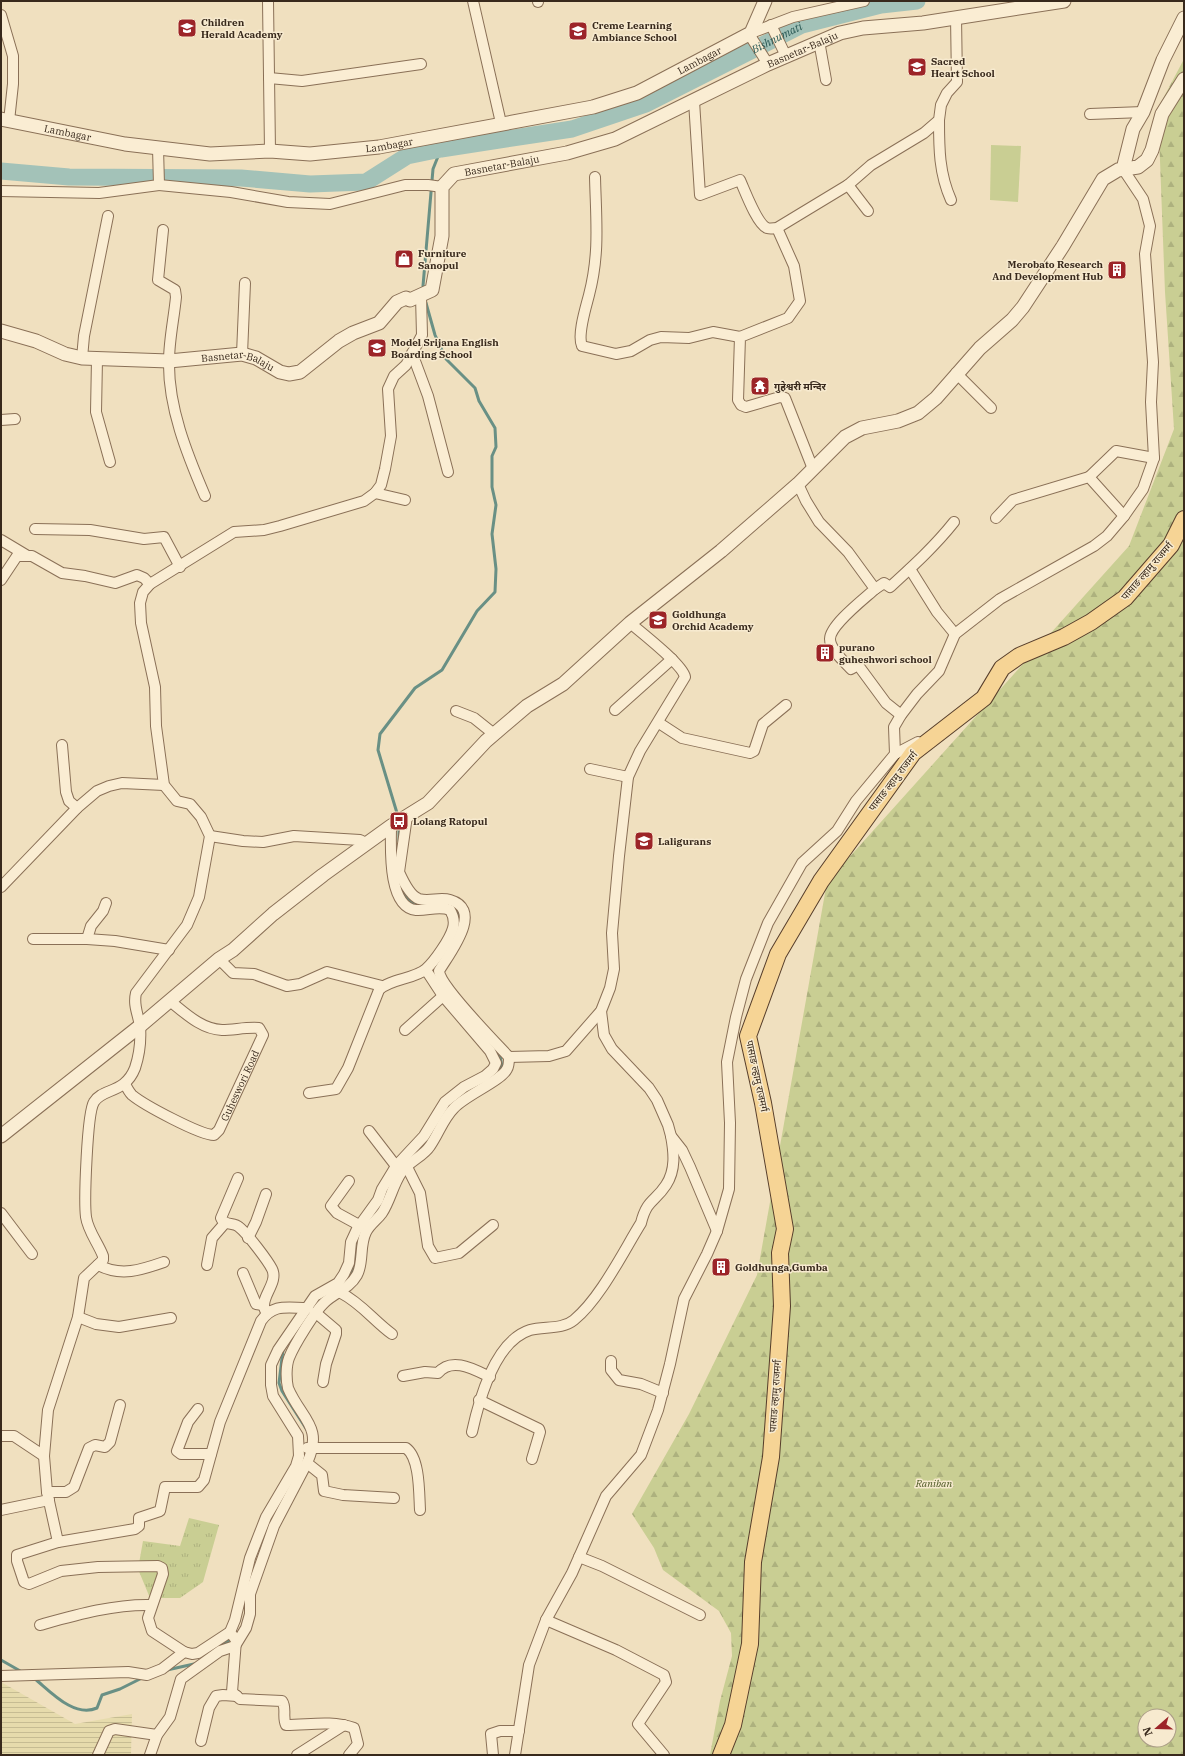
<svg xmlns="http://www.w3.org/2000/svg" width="1185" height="1756" viewBox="0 0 1185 1756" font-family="'IBM Plex Serif','Noto Sans Devanagari',serif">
  <defs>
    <pattern id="farmland-rules" width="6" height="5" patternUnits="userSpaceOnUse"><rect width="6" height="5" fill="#e6dbac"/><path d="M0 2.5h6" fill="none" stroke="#c6bc93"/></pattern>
    <pattern id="grass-tufts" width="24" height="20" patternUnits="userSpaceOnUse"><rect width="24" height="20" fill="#c9ce93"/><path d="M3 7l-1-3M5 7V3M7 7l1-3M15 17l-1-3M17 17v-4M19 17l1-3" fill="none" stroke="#adb17e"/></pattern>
    <pattern id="forest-firs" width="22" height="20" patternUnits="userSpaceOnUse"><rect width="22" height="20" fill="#c9ce93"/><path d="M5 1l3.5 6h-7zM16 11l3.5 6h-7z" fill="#adb17e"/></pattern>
  </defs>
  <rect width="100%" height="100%" fill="#f0e0bf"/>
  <!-- farmland -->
  <path fill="url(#farmland-rules)" d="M1 1682 75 1724 132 1714 131 1755H1Z"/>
  <!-- grass -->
  <path fill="url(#grass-tufts)" d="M189 1518 219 1525 203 1582 180 1598H150L138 1569 143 1541 180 1546Z"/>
  <!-- forest -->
  <path fill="url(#forest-firs)" fill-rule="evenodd" d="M1184 59V1755H710L720 1701 732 1656 731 1633 719 1611 663 1570 654 1548 632 1514 689 1414 757 1275 827 882 1129 546 1174 429 1165 292 1158 108ZM1145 1716H1169V1740H1145Z"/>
  <!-- pitch -->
  <path fill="#c9ce93" d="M991 145 1021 146 1018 202 990 200Z"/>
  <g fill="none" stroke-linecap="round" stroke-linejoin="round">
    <!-- stream -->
    <g stroke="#699085" stroke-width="3">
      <path d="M423 286 433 169 441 149"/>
      <path d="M397 813 378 750 380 734 415 688 442 670 477 611 495 592 496 569 492 534 496 505 492 487V456L496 447 495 428 479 401 475 388 446 359 435 335 426 303"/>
      <path d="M399 841V830"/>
      <path d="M400 885C405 897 409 904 422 905"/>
      <path d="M452 907 458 911 459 926"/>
      <path d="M493 1048 500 1056 502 1066 496 1075"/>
      <path d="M450 1106 454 1100 475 1086"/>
      <path d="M345 1283 352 1274 360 1236"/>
      <path d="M311 1312 316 1303 324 1296"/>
      <path d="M283 1350 279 1383 282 1391 307 1430"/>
      <path d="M220 1647 232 1638"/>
      <path d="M1 1660 22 1672"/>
      <path d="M167 1670 194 1664"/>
      <path d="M34 1678C51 1692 74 1718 97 1708L102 1695 120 1689 142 1678"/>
    </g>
    <!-- river -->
    <path stroke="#a3c2b8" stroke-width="17" id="s1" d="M1 171 69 177 241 178 310 184 366 182 407 156 441 149 572 129 646 104 802 25 881 5 917 1"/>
    <defs>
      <g id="minor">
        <path d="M268 1 270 151"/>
        <path d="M473 1 501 123"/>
        <path d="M538 2V1"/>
        <path d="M1 15 13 56V84L9 121"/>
        <path d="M771 25 786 56"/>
        <path d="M751 33 793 17 864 1"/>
        <path d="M749 34 768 64"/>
        <path d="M819 41 826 80"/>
        <path d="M269 78 302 81 421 64"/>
        <path d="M694 101 700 195 740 180C745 191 757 224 767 228 771 229 774 228 777 228L848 185 871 165 924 133 939 120 941 105 947 93 957 82 956 17"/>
        <path d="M1090 114 1143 112"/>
        <path d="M939 120C939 148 939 173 951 200"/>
        <path d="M595 177C596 219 600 253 589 295 586 307 577 335 582 346L616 354 631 351 650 340 661 337 689 338 713 332 740 337"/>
        <path d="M159 185 231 192 288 202 330 204 405 185H428L442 187"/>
        <path d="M848 185 868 211"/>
        <path d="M1 191 99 193 159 185 158 148"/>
        <path d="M777 228 794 266 800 301 788 318 740 337 738 400 741 405 746 407 780 397 785 398 813 469"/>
        <path d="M163 230 158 280 175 290 176 297C174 318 169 340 169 361 168 407 187 454 205 496"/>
        <path d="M412 353 428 396 448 472"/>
        <path d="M242 354 245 283"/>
        <path d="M82 358 84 336 108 216"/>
        <path d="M97 359 96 412 110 462"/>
        <path d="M956 373 991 408"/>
        <path d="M1 420 15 419"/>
        <path d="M1089 477 1116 451 1154 458"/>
        <path d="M798 484 806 501 819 522 848 552 875 589C864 599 830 625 830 639 830 650 844 661 851 669L858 665 886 703 901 715"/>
        <path d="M375 493 405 500"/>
        <path d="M996 518 1013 500 1089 477 1124 516"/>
        <path d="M35 529 90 530 144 539 164 537 180 567"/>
        <path d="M1 540 26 555"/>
        <path d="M910 569 937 612 955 634"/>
        <path d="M1 580 17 556H32L62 573 85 576 115 583 137 575 144 578 150 584"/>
        <path d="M875 589 884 583 890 587C913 566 935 546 954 522"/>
        <path d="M615 710 672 659"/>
        <path d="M456 711 474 718 494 734"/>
        <path d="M659 723 682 738 750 753 754 751 763 724 786 705"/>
        <path d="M62 745 66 792 69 801 77 808"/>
        <path d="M895 754 894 727 901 715 917 694 939 671 955 634 1000 599 1094 546 1107 536 1124 516 1143 489 1154 458 1151 402 1153 362 1145 254 1150 226 1143 199 1123 169"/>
        <path d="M590 769 628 777"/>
        <path d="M407 816 399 872C403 881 410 896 419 899 429 902 440 897 450 900 485 910 448 955 439 971 440 986 496 1043 509 1057L549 1056 566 1051 601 1011 610 988 614 969 612 933 619 856 628 777 640 751 685 677C683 665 642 633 630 623"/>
        <path d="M210 836 243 841 263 842 294 836 360 840 366 843"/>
        <path d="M1 887 77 808 97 791 109 786 122 783 164 785"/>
        <path d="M33 939H87L115 941 169 950"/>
        <path d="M87 939 91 926 103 911 106 903"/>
        <path d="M219 959 233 973 254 974 287 986 300 984 327 972 382 986"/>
        <path d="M601 1011 604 1035 612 1049 649 1088 657 1100 668 1125 671 1136 682 1150 690 1167 717 1231"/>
        <path d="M405 1030 443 996"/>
        <path id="s2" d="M125 1084C127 1088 129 1092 132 1095 144 1105 200 1135 214 1135L219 1130 263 1035 259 1028C246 1027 234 1030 222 1030 201 1029 185 1013 170 1001"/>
        <path d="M309 1093 336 1089 348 1068 379 990C389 979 415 979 426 969 435 961 450 939 453 928 455 921 453 915 450 910 439 905 427 911 416 910 387 907 391 845 391 826"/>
        <path d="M369 1131 396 1166"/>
        <path d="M407 1167 420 1193 428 1246 435 1258 459 1253 493 1225"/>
        <path d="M238 1178 221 1218C224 1226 234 1222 239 1227 247 1233 268 1261 272 1269 279 1283 259 1298 265 1310L268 1311"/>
        <path d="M349 1181 331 1206 337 1213 359 1225"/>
        <path d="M1 1213 32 1254"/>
        <path d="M248 1238 256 1222 266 1194"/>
        <path d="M98 1265C121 1277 141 1270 164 1262"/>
        <path d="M207 1265 212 1238 225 1223"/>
        <path d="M243 1273 256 1304 263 1305"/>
        <path d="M341 1293C361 1303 374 1321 392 1334"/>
        <path d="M308 1308C287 1308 274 1303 261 1321L220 1422 204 1480 198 1487H165L160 1511 139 1518V1526L135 1529 58 1542 47 1492 44 1456 48 1410 78 1317 84 1278 103 1260V1256C98 1243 88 1231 86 1217 84 1201 87 1113 94 1102 102 1088 125 1094 135 1068 139 1056 141 1039 140 1026 138 1014 133 1005 136 993L187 925 199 897 210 836 201 817 190 804 177 801 164 785 156 726 155 687 141 623 140 603 143 592 150 584 234 532 264 530 280 526 364 501 375 493 381 485 385 469 391 436 388 389 394 376 406 365 422 335 421 296"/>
        <path d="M316 1313 336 1330V1334L326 1364 323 1382"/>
        <path d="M78 1317 96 1324 119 1327 171 1318"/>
        <path d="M611 1361V1370L619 1380 641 1384 663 1393"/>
        <path d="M403 1376 425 1372 438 1373C452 1356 475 1370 490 1377"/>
        <path d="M479 1400 539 1429 540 1432 532 1459"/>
        <path d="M198 1409 188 1422 177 1451 181 1454H211"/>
        <path d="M472 1432C479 1400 495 1341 530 1330 544 1326 562 1330 574 1320 600 1299 623 1252 641 1223 647 1199 655 1202 666 1185 676 1170 674 1152 671 1136"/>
        <path d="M1 1436H14L44 1456"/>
        <path d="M307 1448H406C420 1458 419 1493 420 1510"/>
        <path d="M47 1492H66L74 1487 89 1448 95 1445 105 1447 110 1442 120 1405"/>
        <path d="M394 1498 343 1495 324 1491 322 1475 307 1463C324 1426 301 1419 288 1388 286 1379 286 1366 289 1358 294 1345 315 1311 325 1302 336 1292 349 1289 357 1275 364 1262 359 1246 366 1232 370 1224 377 1220 382 1213 390 1201 393 1185 401 1173 409 1161 423 1157 430 1146 439 1133 443 1119 454 1108 466 1095 501 1081 507 1069 509 1066 509 1061 509 1057"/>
        <path d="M1 1510 49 1500"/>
        <path d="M58 1542 17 1555V1561L24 1582 29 1584 61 1571 98 1567 158 1566 162 1568 163 1574 148 1618 152 1631 184 1652 192 1654 198 1653 230 1632"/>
        <path d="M579 1557 602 1566 700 1615"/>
        <path d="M546 1620 616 1650 664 1675 666 1682 638 1724 664 1755"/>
        <path d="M40 1625C76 1615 114 1604 151 1605"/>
        <path d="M1 1676 128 1672 147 1675 162 1669 184 1652"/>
        <path d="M201 1741 209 1708 216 1696 223 1695 237 1696"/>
        <path d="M98 1755 109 1731 115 1729 157 1735"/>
        <path d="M150 1755 157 1735 170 1717 181 1679 220 1651 235 1646 246 1628 250 1614V1594L274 1526 307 1463"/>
        <path d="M297 1755 344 1725"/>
        <path d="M349 1755 358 1744 354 1728C330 1720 310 1725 286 1725 282 1717 287 1708 282 1701L240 1699 232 1692 236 1640 230 1632 235 1620 250 1558 266 1517 296 1466 299 1456 298 1436 273 1396 271 1385V1365L278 1350 315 1296 338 1283 344 1274 349 1263 351 1242 357 1229 378 1200 382 1189 396 1166 424 1136 445 1102 464 1087 485 1076 493 1069 496 1063 490 1051 443 996 426 970"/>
        <path d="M493 1755 491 1734 500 1731H519"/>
        <path d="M515 1755 529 1665 546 1620 572 1573 606 1496 641 1455 658 1410 670 1364 684 1299 707 1254 717 1231 729 1189 730 1123 727 1062 736 1017 746 979 768 923 802 863 837 831 856 801 895 754 918 742"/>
      </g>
      <g id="tertiary">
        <path id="s3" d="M1 119 125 144 210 154 270 151 310 154 379 147 593 107 637 93 751 33 765 1"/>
        <path d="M1123 169 1133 129 1143 112 1163 60 1184 18"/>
        <path id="s4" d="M1 331 36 341 65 354 82 358 169 361 242 354 256 358 280 372 289 374 300 372 339 341 353 333 379 323 397 302 406 298 410 300 432 290 442 236V187L454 174 567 153 615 139 768 64 840 33 863 28 923 23 1064 1"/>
        <path d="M1 1136 140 1026 219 959 233 950 273 914 323 875 391 826 428 803 486 741 527 706 563 684 630 623 721 551 798 484 845 437 862 428 898 421 918 413 936 398 980 348 1012 320 1023 307 1063 246 1103 179 1118 170 1138 167 1147 160 1152 150 1162 114 1184 79"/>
      </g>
      <path id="primary" d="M721 1755 733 1725 750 1644 753 1562 771 1457 782 1306 780 1253 785 1229 763 1103 748 1036 778 954 821 881 913 753 984 698 1002 668 1019 656 1064 637 1091 622 1125 598 1171 545 1184 519"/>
    </defs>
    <!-- minor casing -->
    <use href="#minor" stroke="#8a7057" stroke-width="12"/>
    <!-- tertiary casing -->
    <use href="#tertiary" stroke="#8a7057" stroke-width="15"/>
    <!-- primary casing -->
    <use href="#primary" stroke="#573e2b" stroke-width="18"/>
    <!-- minor -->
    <use href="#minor" stroke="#faedd3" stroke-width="10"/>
    <!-- tertiary -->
    <use href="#tertiary" stroke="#faedd3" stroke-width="13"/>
    <!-- primary -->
    <use href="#primary" stroke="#f6d495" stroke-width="16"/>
  </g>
  <!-- icons -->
  <defs>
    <symbol id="school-square" viewBox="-11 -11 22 22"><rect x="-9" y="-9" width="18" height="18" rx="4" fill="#9c2428" stroke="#f7eacf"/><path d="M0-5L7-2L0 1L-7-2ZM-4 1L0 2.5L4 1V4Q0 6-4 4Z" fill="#fff"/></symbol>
    <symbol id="shop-square" viewBox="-11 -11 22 22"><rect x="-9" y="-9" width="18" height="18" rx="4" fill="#9c2428" stroke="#f7eacf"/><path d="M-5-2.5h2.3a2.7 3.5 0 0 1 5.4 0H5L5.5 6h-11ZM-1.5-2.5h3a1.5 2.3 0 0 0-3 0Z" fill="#fff"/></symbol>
    <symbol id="building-square" viewBox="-11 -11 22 22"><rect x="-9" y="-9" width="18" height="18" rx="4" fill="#9c2428" stroke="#f7eacf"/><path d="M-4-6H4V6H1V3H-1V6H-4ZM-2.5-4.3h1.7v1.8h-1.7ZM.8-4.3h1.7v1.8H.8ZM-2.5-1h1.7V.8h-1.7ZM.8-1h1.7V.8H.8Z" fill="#fff"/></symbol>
    <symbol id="temple-square" viewBox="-11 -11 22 22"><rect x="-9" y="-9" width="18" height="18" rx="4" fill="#9c2428" stroke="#f7eacf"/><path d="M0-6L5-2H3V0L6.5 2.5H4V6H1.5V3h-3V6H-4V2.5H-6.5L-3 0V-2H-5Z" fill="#fff"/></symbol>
    <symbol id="bus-square" viewBox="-11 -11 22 22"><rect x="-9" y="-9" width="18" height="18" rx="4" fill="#9c2428" stroke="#f7eacf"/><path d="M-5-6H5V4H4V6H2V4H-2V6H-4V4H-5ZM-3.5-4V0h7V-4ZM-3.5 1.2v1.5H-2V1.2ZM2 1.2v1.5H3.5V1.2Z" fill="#fff"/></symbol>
  </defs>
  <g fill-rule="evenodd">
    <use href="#school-square" x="176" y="17" width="22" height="22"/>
    <use href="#school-square" x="567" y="20" width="22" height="22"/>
    <use href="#school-square" x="906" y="56" width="22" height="22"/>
    <use href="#shop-square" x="393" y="248" width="22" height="22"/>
    <use href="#building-square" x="1106" y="259" width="22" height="22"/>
    <use href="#school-square" x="366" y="337" width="22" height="22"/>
    <use href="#temple-square" x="749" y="375" width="22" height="22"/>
    <use href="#school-square" x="647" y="609" width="22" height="22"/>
    <use href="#building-square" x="814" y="642" width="22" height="22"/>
    <use href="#bus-square" x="388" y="810" width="22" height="22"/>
    <use href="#school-square" x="633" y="830" width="22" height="22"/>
    <use href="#building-square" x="710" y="1256" width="22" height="22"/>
  </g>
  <g text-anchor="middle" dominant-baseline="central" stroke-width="3" stroke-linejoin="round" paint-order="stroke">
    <!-- poi labels -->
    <g font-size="10" font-weight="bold" fill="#38291c" stroke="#f7eacf" text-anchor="start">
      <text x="201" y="22">Children<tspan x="201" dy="12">Herald Academy</tspan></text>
      <text x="592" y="25">Creme Learning<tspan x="592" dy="12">Ambiance School</tspan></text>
      <text x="931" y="61">Sacred<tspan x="931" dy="12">Heart School</tspan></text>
      <text x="418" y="253">Furniture<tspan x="418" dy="12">Sanopul</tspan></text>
      <text x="1103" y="264" text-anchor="end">Merobato Research<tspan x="1103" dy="12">And Development Hub</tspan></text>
      <text x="391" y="342">Model Srijana English<tspan x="391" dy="12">Boarding School</tspan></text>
      <text x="774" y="386">गुहेश्वरी मन्दिर</text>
      <text x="672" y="614">Goldhunga<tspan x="672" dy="12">Orchid Academy</tspan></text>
      <text x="839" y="647">purano<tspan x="839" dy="12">guheshwori school</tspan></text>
      <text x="413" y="821">Lolang Ratopul</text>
      <text x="658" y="841">Laligurans</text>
      <text x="735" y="1267">Goldhunga,Gumba</text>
    </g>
    <!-- street labels -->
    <g font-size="10" fill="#38291c" stroke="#f7eacf">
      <text stroke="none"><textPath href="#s4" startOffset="963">Basnetar-Balaju</textPath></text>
      <text stroke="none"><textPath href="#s3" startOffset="716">Lambagar</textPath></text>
      <text stroke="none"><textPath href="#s3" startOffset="68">Lambagar</textPath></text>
      <text stroke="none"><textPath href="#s3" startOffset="392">Lambagar</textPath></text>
      <text stroke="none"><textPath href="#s4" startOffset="639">Basnetar-Balaju</textPath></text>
      <text stroke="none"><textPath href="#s4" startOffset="243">Basnetar-Balaju</textPath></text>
      <text transform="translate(1147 571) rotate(-49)">पासाङ ल्हामु राजमर्ग</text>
      <text transform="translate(893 781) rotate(-52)">पासाङ ल्हामु राजमर्ग</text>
      <text transform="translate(757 1076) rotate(78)">पासाङ ल्हामु राजमर्ग</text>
      <text stroke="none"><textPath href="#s2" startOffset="161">Guheswori Road</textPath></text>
      <text transform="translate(775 1396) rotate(-86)">पासाङ ल्हामु राजमर्ग</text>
    </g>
    <!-- park labels -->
    <g font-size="10" font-style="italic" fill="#4a5621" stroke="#f7eacf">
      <text x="934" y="1483">Raniban</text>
    </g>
    <!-- water labels -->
    <g font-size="11" font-style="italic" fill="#2a5955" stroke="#f7eacf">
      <text stroke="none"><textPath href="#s1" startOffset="806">Bishnumati</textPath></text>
    </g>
  </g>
  <!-- border -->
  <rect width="1185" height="1756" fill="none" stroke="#38291c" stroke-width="4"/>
  <!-- north arrow -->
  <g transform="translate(1157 1728) rotate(250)"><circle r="19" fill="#f7eacf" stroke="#ab9d87"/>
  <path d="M0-3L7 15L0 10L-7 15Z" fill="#9c2428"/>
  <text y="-6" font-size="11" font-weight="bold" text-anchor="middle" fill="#38291c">N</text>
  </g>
</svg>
